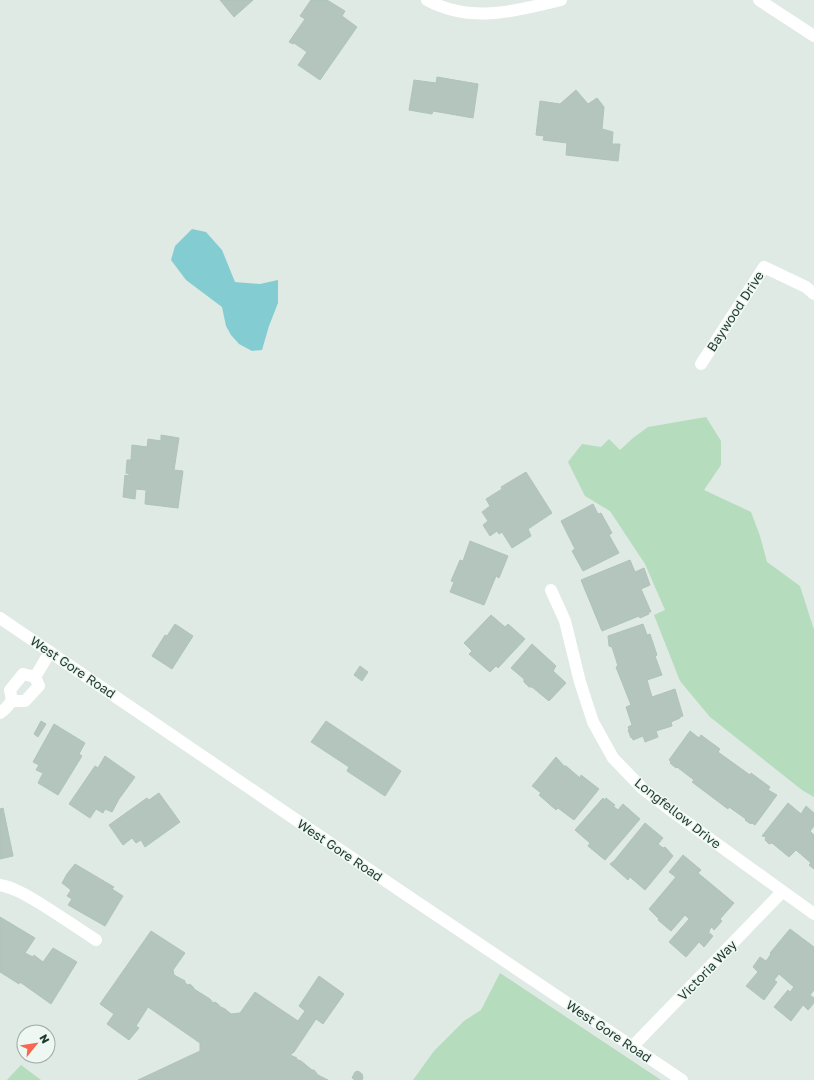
<svg xmlns="http://www.w3.org/2000/svg" width="814" height="1080" viewBox="0 0 814 1080" font-family="'Golos Text',sans-serif">
  <rect width="100%" height="100%" fill="#deeae3"/>
  <!-- green -->
  <g fill="#b5dcbc">
    <path d="M706 417 721 441V465L704 490 751 512 760 536 767 562 800 586 814 630V797L802 790 710 717 680 681 654 615 665 610 645 564 610 511 585 496 568 462 582 444 601 447 609 439 620 450 633 438 648 427Z"/>
    <path d="M500 973 661 1080H413L434 1051 464 1021 481 1010Z"/>
    <path d="M21 1065 41 1080H7Z"/>
  </g>
  <!-- water -->
  <path fill="#83cdd2" d="M192 229 206 232 222 250 235 282 260 284 278 280V303L269 326 262 350 252 351 239 344 231 335 226 326 222 307 186 280 171 260 175 246Z"/>
  <!-- building -->
  <g fill="#b3c5bc" stroke="#b0c4ba">
    <path d="M220 0H253L234 17Z"/>
    <path d="M311 0H327L345 11 342 16 357 27 320 80 298 65 307 52 294 43 293 44 289 42 305 19 300 16Z"/>
    <path d="M437 77 478 84 473 118 433 111 432 114 409 110 414 80 436 83Z"/>
    <path d="M576 90 588 104 597 98 604 107 602 129 613 132 612 144H620L618 161 566 155 567 143 543 140 544 136 536 135 540 101 560 104Z"/>
    <path d="M161 435 179 438 174 470 183 471 178 508 145 504 146 490 136 489 135 499 123 497 125 475 129 476V474L126 473 127 460H131L132 445 147 447 148 439 161 441Z"/>
    <path d="M526 472 552 513 528 529 531 536 512 548 502 532 499 534 497 531 490 536 483 525 488 521 482 512 490 506 486 499 502 489 501 487Z"/>
    <path d="M593 504 598 514 601 513 612 533 609 535 619 553 583 571 572 551 575 549 561 521Z"/>
    <path d="M470 541 508 556 499 578 496 576 484 605 450 592 454 582 451 581 460 560 463 561Z"/>
    <path d="M630 560 635 572 644 568 650 585 641 589 651 612H648L649 614 640 618 639 616 602 631 581 580Z"/>
    <path d="M491 615 505 627 508 624 525 639 498 668 496 666 490 672 469 654 472 651 464 643Z"/>
    <path d="M175 624 193 636 172 669 152 656 165 635 167 636Z"/>
    <path d="M643 624 647 635 650 634 657 655 655 656 662 675 647 680 652 697 675 689 683 716 680 717V718L671 722 672 726 656 731 658 737 645 742 643 736 633 740 632 737 631 738 628 730 629 729 628 727 632 725 626 707 631 705 616 667 618 666 612 647 609 646 608 636Z"/>
    <path d="M532 644 556 666 553 671 566 683 549 701 532 687H529L524 682V679L511 668Z"/>
    <path d="M360 666 368 672 362 681 354 675Z"/>
    <path d="M41 721 46 724 38 737 34 734Z"/>
    <path d="M326 721 401 771 385 796 347 771 349 767 311 742Z"/>
    <path d="M54 724 85 743 79 754 82 756 58 795 38 783 43 773 36 770 39 765 33 762Z"/>
    <path d="M690 731 699 738 701 735 720 749 718 752 750 775 751 773 770 787 768 790 777 795 755 825 752 823 751 824 745 820 746 819 729 807 728 809 692 782 694 780 677 767 676 768 670 763 671 762 669 760Z"/>
    <path d="M105 756 135 777 119 799 112 812 105 809 103 813 96 809 90 818 69 804 95 766 98 768Z"/>
    <path d="M556 757 564 766H566L580 778 581 775 599 789 574 820 558 808 556 810 539 795 541 793 532 786Z"/>
    <path d="M159 793 180 822 145 847 141 840 136 843 132 838 123 845 109 825 147 798 149 800Z"/>
    <path d="M603 798 605 800 606 798 615 805 613 806 618 810 623 804 640 819 605 860 588 846 590 843 575 830Z"/>
    <path d="M788 803 801 814 806 806 814 813V826L810 831 814 835V869L809 865 811 863 796 850 789 857 772 843 769 844 765 840 766 837 762 836Z"/>
    <path d="M3 808 13 856 0 859V809Z"/>
    <path d="M645 823 663 838 658 844 663 848 665 847 673 856 645 890 630 877 628 880 610 864 614 861Z"/>
    <path d="M683 855 701 870 698 873 734 903 720 919 722 921 714 930 712 927 709 930 710 931 708 932 713 936 704 947 699 942 686 957 669 942 689 919 685 915 671 931 658 920 659 919 649 909 676 877 669 872Z"/>
    <path d="M75 864 114 887 112 889 123 896 105 926 68 905 72 899 67 896 71 890 62 883 67 874Z"/>
    <path d="M0 917 35 938 25 953 33 957 34 955 43 962 53 948 77 962 51 1004 20 982 19 984 0 972Z"/>
    <path d="M790 929 814 947V990L810 995 814 998V1003L808 1010 803 1005 791 1021 774 1007 788 990 790 992 794 987 779 974 774 980 777 982 764 1000 746 986 758 972 753 967 760 957 766 961 771 954 770 953Z"/>
    <path d="M151 931 185 953 173 970 174 975 185 981V983L188 985 190 984 194 988V989L210 999 213 1003 215 1002 219 1005V1006L225 1009 231 1014 240 1013 255 992 298 1021 305 1011 299 1006 319 976 344 994 323 1024 316 1019 294 1052 290 1055 297 1058 296 1059 301 1061 312 1070H314L318 1075 328 1080H138L200 1051V1043L148 1007 136 1026 139 1028 129 1040 107 1024 114 1014 100 1004Z"/>
    <path d="M358 1071 362 1074 363 1078 362 1080H355L352 1078 355 1072Z"/>
  </g>
  <g fill="none" stroke-linecap="round" stroke-linejoin="round">
    <!-- minor -->
    <g stroke="#fff" stroke-width="12">
      <path d="M427 0C471 24 516 11 561 0"/>
      <path d="M759 0 814 36"/>
      <path d="M701 364 764 267 806 287 814 294"/>
      <path d="M551 590 565 621 580 682 593 722 613 758 643 789 677 815 814 914"/>
      <path d="M0 618 402 892 682 1080"/>
      <path d="M23 674 35 677 39 686 25 701H12L10 690Z"/>
      <path d="M35 677 50 652"/>
      <path d="M0 713 5 709 12 701"/>
      <path d="M0 885C15 888 28 896 41 904 60 916 78 928 96 940"/>
      <path d="M632 1047 782 892"/>
    </g>
  </g>
  <g text-anchor="middle" dominant-baseline="central" stroke-width="3" stroke-linejoin="round" paint-order="stroke">
    <!-- street labels -->
    <g font-size="13" fill="#1f3a30" stroke="#eef7f2">
      <text transform="translate(735 311) rotate(-57)">Baywood Drive</text>
      <text transform="translate(73 667) rotate(34)">West Gore Road</text>
      <text transform="translate(678 813) rotate(38)">Longfellow Drive</text>
      <text transform="translate(340 850) rotate(34)">West Gore Road</text>
      <text transform="translate(707 970) rotate(-46)">Victoria Way</text>
      <text transform="translate(609 1031) rotate(34)">West Gore Road</text>
    </g>
  </g>
  <!-- north arrow -->
  <g transform="translate(36 1044) rotate(60)"><circle r="19" fill="#eef7f2" stroke="#9baba4"/>
  <path d="M0-3L7 15L0 10L-7 15Z" fill="#f66950"/>
  <text y="-6" font-size="11" font-weight="bold" text-anchor="middle" fill="#1f3a30">N</text>
  </g>
</svg>
